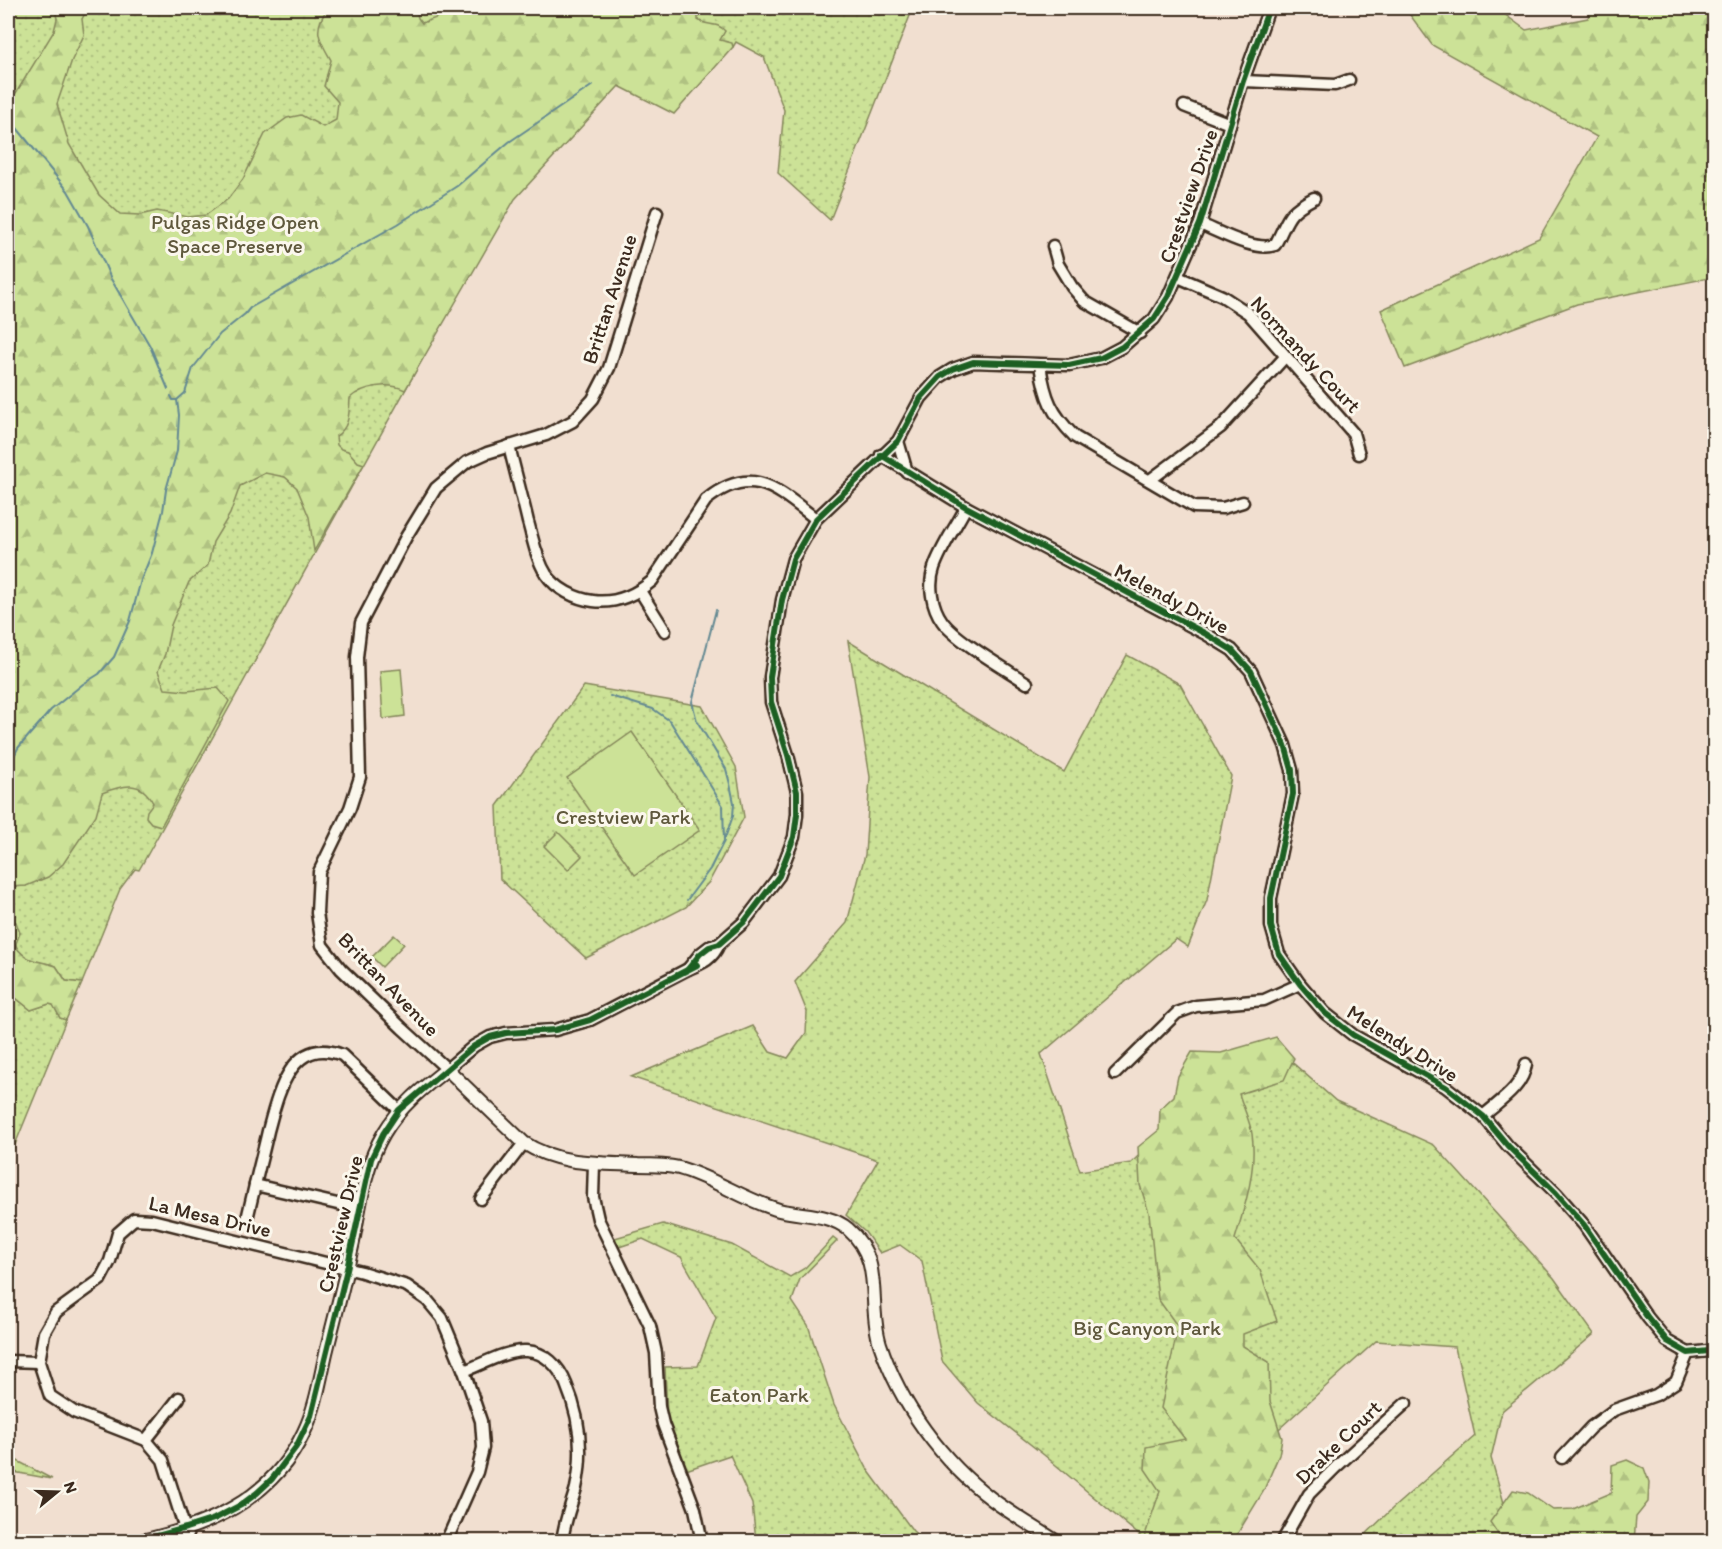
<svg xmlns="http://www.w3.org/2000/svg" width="1722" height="1549" viewBox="0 0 1722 1549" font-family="Itim,sans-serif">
  <defs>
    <pattern id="green-dots" width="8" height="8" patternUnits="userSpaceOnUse" patternTransform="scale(1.5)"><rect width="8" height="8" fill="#cce297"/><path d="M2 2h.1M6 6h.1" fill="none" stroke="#b0c282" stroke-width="1.8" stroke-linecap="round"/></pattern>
    <pattern id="forest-firs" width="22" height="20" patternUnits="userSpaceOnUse" patternTransform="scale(1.5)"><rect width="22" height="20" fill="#cce297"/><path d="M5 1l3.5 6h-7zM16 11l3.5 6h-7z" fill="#b0c282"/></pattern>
  </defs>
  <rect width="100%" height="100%" fill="#f1dfd0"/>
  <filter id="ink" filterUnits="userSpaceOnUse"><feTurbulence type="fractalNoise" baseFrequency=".0167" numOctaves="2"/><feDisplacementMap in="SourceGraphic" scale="12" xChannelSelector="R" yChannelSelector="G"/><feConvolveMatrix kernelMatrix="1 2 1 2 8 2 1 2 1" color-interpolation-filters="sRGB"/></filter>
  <g filter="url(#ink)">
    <!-- green -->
    <g fill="url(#green-dots)" stroke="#84865a" stroke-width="1.5">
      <path d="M8 8H913L830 220 778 173 784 110 764 57 736 42 733 47 620 84 513 196 139 870 135 869 120 889 82 983 66 981 56 966C48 963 39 963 32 961 13 955 14 935 12 920L8 919V887L26 886 72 848 77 840 8 806Z"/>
      <path d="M848 641 1064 772 1127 655 1180 684 1231 776 1207 900 1188 947 1176 939 1041 1054 1080 1171 1131 1163 1199 1097 1278 1050 1336 1101 1434 1145 1554 1278 1594 1334 1502 1411 1491 1458 1506 1510 1568 1541H1359L1393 1508 1475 1436 1455 1347 1376 1341 1269 1438 1146 1541 1044 1455 978 1403 942 1361 922 1261 900 1245 880 1253 865 1232 846 1215 878 1160 631 1077 753 1026 770 1052 788 1058 806 1033 807 1012 795 982 847 923 865 855 870 777Z"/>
      <path d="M584 686 702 706 736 767 744 817 709 882 686 907 586 958 500 879 497 806Z"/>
      <path d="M8 995 17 999 31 1010 49 1004 54 1005 60 1018 66 1020 8 1162Z"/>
      <path d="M663 1224 732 1245 790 1277 805 1268 833 1238 837 1241 800 1279 792 1301 808 1325 834 1405 868 1470 913 1531 925 1541H756L752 1504 730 1455 686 1470 667 1418 665 1367 698 1366 716 1318 681 1257 643 1239 619 1247 615 1238Z"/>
      <path d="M8 1456 52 1479 8 1471Z"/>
    </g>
    <!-- forest -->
    <g fill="url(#forest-firs)" stroke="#84865a" stroke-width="1.5">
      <path d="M55 8H88L82 19 84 35 72 60 57 104 69 144 99 195 120 214 140 215 157 211 188 217 206 215 228 199 243 179 265 134 287 118 301 115 323 127 336 120 338 102 324 86 331 60C319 39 312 30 328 8H416L418 18 422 23 436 18 442 8H698V20C709 27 716 21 725 31L720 40 732 43 733 47 674 114 619 86 515 199 405 390C389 382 363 386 350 398 349 413 350 427 336 436L337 445 341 449 348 451 358 462 364 464 314 551 309 517 297 488 285 477 265 473 240 486 230 514 213 542 208 565 189 582 171 625 165 654 158 671 165 689 186 691 218 688 229 701 161 826 151 823 146 817 147 811 153 803C141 779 123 785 102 793L96 815 63 864 48 877 26 886 8 887V93H16L54 31 57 19Z"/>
      <path d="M1405 8H1496L1526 30 1588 18 1591 8H1714V277L1577 304 1405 368 1381 310 1539 238 1597 137 1432 45Z"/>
      <path d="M8 919 16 922 20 933 15 946C30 964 35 959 56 966L66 981 82 983 66 1020 60 1018 53 1005 49 1004 31 1010 17 999 8 995Z"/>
      <path d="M1276 1037 1294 1058 1284 1080 1239 1094C1243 1107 1250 1121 1252 1134 1257 1169 1245 1206 1235 1239L1260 1270 1277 1321 1243 1334V1346L1269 1362 1270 1401 1282 1438 1279 1455 1263 1492 1233 1541H1143L1160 1491 1145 1469 1146 1447 1185 1439 1161 1408 1178 1327 1158 1299 1149 1213 1140 1185 1138 1147 1159 1130 1160 1109 1174 1096 1178 1076 1192 1052 1221 1053Z"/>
      <path d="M1627 1460 1644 1468 1649 1482 1648 1502 1636 1517 1634 1541H1499L1502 1540 1490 1522 1513 1490 1528 1493 1553 1510 1573 1509 1611 1493 1612 1465Z"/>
    </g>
    <!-- pitch -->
    <g fill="#cce297" stroke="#84865a" stroke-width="1.5">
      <path d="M401 669 405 716 383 719 380 671Z"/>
      <path d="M632 732 700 830 635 875 567 778Z"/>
      <path d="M558 832 582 856 568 870 544 846Z"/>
      <path d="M394 935 404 944 382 967 372 957Z"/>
    </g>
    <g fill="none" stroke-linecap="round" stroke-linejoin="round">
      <!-- stream -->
      <g stroke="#648992" stroke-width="2">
        <path d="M8 117 68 191 88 226 111 279 150 346 168 389"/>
        <path d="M177 400 185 393 193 368 220 334 245 314 250 308 398 224 457 186 509 142 593 85"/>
        <path d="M716 610 692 702 697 721 726 769 730 784 734 803 733 816 725 838"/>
        <path d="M610 696 653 709 670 721 723 806 724 841 710 869 687 900"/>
        <path d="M8 768 18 748 51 710 83 684 99 674 114 657 130 621 141 580 152 553 163 511 166 490 177 451 179 415 177 400H173L171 396"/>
      </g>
      <defs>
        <g id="minor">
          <path d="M1243 81 1335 85 1349 80"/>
          <path d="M1184 106 1230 124"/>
          <path d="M657 212 609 368 593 399 573 421 546 435 487 453 467 462 436 488 406 537 361 623 357 657 360 777 350 808 319 872 317 913 322 945 341 969 402 1028 447 1069 474 1046 490 1037 506 1033 555 1030 590 1020 688 969C703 963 713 959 719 944"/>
          <path d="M1200 224C1220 232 1255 252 1275 245 1289 219 1285 213 1314 198"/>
          <path d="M1053 246 1058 264 1072 287 1084 301 1140 333"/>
          <path d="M1178 277 1222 296 1248 313 1353 433 1359 454"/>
          <path d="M1040 365C1045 398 1051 413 1075 437L1194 507 1223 508 1243 502"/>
          <path d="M898 441 907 472"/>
          <path d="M509 446C515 471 522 496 528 522 533 539 536 558 546 574 556 589 576 599 593 601 615 604 634 596 652 581L706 500C752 463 777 489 816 519"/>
          <path d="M881 455 966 507 1206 634 1232 650 1251 671 1285 745 1292 770 1293 794 1271 898V926L1279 954 1300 984 1325 1013 1353 1035 1446 1087 1483 1116 1508 1146 1556 1193 1584 1225 1648 1318 1667 1341 1688 1353 1709 1351 1714 1349"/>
          <path d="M1150 480 1221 427 1285 357"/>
          <path d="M966 507C956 527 941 547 934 568 928 585 932 607 942 621 955 640 1006 669 1027 683"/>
          <path d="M640 591 665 631"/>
          <path d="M688 969 700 954 709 947 719 944 744 922 779 876 794 837 797 814V792L788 755 771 702 770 677 782 600 793 559 816 519 898 441 921 398 940 377 953 369 973 362 1069 365 1101 358 1122 347 1154 319 1168 297 1200 224 1243 81 1269 8"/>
          <path d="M1115 1074 1177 1013 1196 1006 1264 1000 1300 984"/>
          <path d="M1483 1116C1500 1101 1523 1087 1526 1064"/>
          <path d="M594 1163 593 1197 598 1219 650 1326 656 1353 659 1407 663 1424 695 1509 702 1542"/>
          <path d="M481 1199 524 1143"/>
          <path d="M359 1209 255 1185C259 1167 264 1149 268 1131 278 1094 291 1035 342 1055L399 1110"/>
          <path d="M247 1219 255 1185"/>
          <path d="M8 1361 39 1362"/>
          <path d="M464 1371C483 1364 506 1350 526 1351 545 1352 559 1366 566 1384 580 1417 584 1452 576 1488 571 1506 564 1522 562 1542"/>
          <path d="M146 1440 179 1398"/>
          <path d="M1562 1458 1591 1427 1614 1410 1656 1395 1676 1382 1688 1353"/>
          <path d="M189 1542 163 1460 146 1440 74 1412 50 1396 39 1362 44 1333 56 1312 100 1280 110 1261 118 1233 134 1219 152 1220 362 1272 407 1286 427 1300 442 1318 464 1371 481 1421 483 1448 477 1472 446 1542"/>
          <path d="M1282 1542 1309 1494 1336 1467 1406 1403"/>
        </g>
        <path id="major" d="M136 1542C206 1528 272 1500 304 1432 316 1407 320 1379 326 1353 335 1316 345 1279 353 1242 360 1206 364 1166 384 1133 400 1106 423 1088 447 1069L524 1143C558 1165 599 1163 638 1165 652 1165 666 1165 679 1168 714 1178 744 1200 779 1210 802 1216 829 1213 848 1229 885 1261 867 1304 880 1344 900 1404 942 1462 993 1500 1013 1515 1036 1528 1057 1542"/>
      </defs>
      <!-- minor casing -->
      <use href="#minor" stroke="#3b2a1e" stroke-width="15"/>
      <!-- major casing -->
      <use href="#major" stroke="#3b2a1e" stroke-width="16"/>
      <!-- minor -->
      <use href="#minor" stroke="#fbf7ec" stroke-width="10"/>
      <!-- major -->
      <use href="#major" stroke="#fbf7ec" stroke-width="12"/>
      <defs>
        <g id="cycleway">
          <path d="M881 455 966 507 1206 634 1232 650 1251 671 1285 745 1292 770 1293 794 1271 898V926L1279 954 1300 984 1325 1013 1353 1035 1446 1087 1483 1116 1508 1146 1556 1193 1584 1225 1648 1318 1667 1341 1688 1353 1709 1351 1714 1349"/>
          <path d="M688 969 700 954 709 947 719 944 744 922 779 876 794 837 797 814V792L788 755 771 702 770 677 782 600 793 559 816 519 898 441 921 398 940 377 953 369 973 362 1069 365 1101 358 1122 347 1154 319 1168 297 1200 224 1243 81 1269 8"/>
          <path d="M136 1542 186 1528 214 1519 241 1505 257 1493 272 1479 296 1447 311 1416 347 1269 371 1159 383 1134 399 1110 474 1046 490 1037 506 1033 555 1030 590 1020 697 965"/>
        </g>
      </defs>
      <!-- cycleway casing -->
      <use href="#cycleway" stroke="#fbf7ec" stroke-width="10"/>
      <!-- cycleway -->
      <use href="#cycleway" stroke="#1b5e20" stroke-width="6"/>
    </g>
  </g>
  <g text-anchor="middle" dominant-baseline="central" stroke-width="6" stroke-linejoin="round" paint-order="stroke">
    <!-- street labels -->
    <g font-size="21" fill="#3b2a1e" stroke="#fbf7ec">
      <text transform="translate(1188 196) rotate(-71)">Crestview Drive</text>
      <text transform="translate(609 299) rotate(-72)">Brittan Avenue</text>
      <text transform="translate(1306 354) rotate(47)">Normandy Court</text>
      <text transform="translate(1172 598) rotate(28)">Melendy Drive</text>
      <text transform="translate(389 984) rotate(46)">Brittan Avenue</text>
      <text transform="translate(1403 1043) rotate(32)">Melendy Drive</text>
      <text transform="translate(210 1216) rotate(13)">La Mesa Drive</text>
      <text transform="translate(340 1224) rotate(-77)">Crestview Drive</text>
      <text transform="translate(1338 1442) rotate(-44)">Drake Court</text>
    </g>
    <!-- park labels -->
    <g font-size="21" fill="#5f583c" stroke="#fbf7ec">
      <text x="235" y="221">Pulgas Ridge Open<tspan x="235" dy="24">Space Preserve</tspan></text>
      <text x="623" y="816">Crestview Park</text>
      <text x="1147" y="1327">Big Canyon Park</text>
      <text x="759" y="1394">Eaton Park</text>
    </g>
  </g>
  <!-- margin -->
  <rect width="1722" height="1549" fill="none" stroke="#fbf7ec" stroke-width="30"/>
  <rect x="15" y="15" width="1692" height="1519" fill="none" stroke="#3b2a1e" stroke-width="2" filter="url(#ink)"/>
  <!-- north arrow -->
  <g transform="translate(57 1492) rotate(71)" stroke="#fbf7ec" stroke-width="4.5" paint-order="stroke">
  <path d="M0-4.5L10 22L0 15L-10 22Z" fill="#3b2a1e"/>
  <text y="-9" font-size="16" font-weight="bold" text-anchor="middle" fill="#3b2a1e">N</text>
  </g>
</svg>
